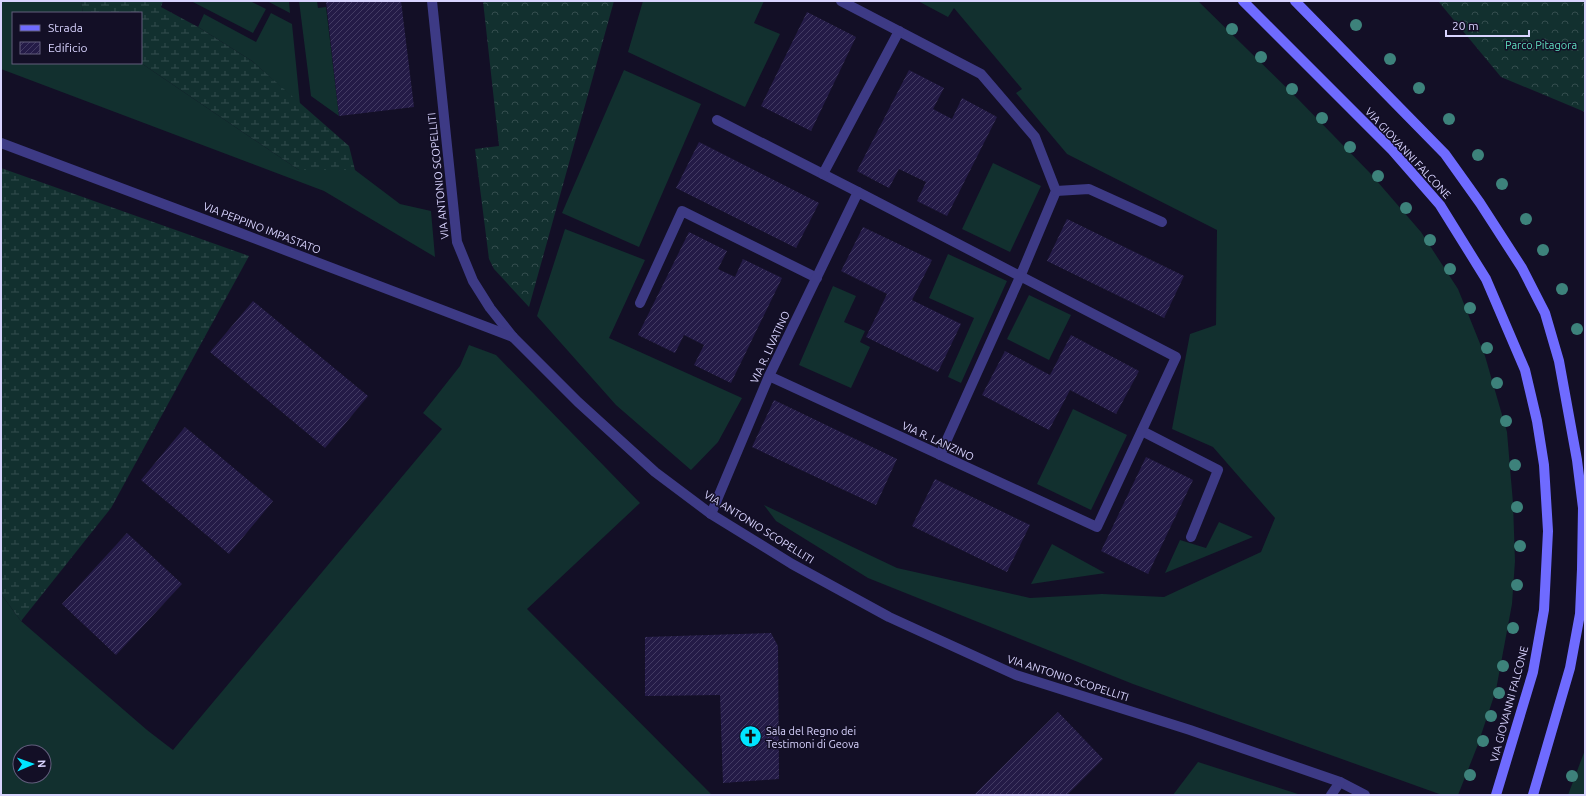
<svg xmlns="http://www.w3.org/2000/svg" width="1586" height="796" viewBox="0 0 1586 796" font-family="Ubuntu,sans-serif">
  <defs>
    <pattern id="forest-crowns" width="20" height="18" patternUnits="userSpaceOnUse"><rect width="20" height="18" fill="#12302f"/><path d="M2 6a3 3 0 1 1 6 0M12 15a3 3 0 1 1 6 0" fill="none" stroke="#344d4e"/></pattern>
    <pattern id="wetland-marsh" width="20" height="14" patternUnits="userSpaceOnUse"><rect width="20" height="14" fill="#12302f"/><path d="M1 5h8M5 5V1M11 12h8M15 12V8" fill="none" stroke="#344d4e"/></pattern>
    <pattern id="building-hatch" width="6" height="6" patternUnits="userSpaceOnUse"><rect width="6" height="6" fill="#241b47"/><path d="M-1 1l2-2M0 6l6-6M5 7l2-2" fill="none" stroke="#433b63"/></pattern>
  </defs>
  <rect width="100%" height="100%" fill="#130f26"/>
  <!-- grass -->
  <g fill="#12302f" fill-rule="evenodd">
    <path d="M1 1H81L83 13H13V63H141L299 170H355L400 204 431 211 435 257 324 191 1 69Z"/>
    <path d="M191 1H250L266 9 253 33Z"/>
    <path d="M267 1H289L290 13Z"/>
    <path d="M299 1H317L318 8 326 7 339 116 311 96Z"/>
    <path d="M643 1H764L754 23 780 34 745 107 628 52Z"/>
    <path d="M918 1H1198L1297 98 1370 173 1421 232 1458 289 1485 356 1507 432 1513 503 1515 561 1512 604 1496 690 1477 747 1458 795H1442L1133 684 868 578 776 521 764 505 897 568 1030 598 1102 594 1164 597 1261 552 1275 518 1213 447 1172 429 1190 334 1216 325 1217 230 1067 154 1016 93 1022 89 954 8 948 17Z"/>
    <path d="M271 13 292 24 300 104 252 61 198 27 204 14 256 42Z"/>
    <path d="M624 70 701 104 639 247 562 213Z"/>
    <path d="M993 163 1041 186 1010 252 962 229Z"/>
    <path d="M565 229 645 260 609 338 742 398 718 442 691 470 616 405 537 316Z"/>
    <path d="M948 254 1007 281 961 383 948 377 974 318 929 298Z"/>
    <path d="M833 286 856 296 844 322 865 331 860 342 870 347 851 388 799 365Z"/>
    <path d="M1029 295 1071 315 1049 360 1007 339Z"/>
    <path d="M469 345 496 355 640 503 527 609 712 795H1V594L21 621 147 730 173 750 442 429 423 413 460 366ZM20 752H44V776H20Z"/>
    <path d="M1073 409 1127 435 1091 510 1037 484Z"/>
    <path d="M1219 522 1253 537 1165 573 1180 540 1206 548Z"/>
    <path d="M1052 544 1105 573 1031 584Z"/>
    <path d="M1585 750V795H1568Z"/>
    <path d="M1198 762 1298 794V795H1173Z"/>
  </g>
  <!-- forest -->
  <g fill="url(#forest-crowns)">
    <path d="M483 1H614L529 307 494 269 489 259 475 149 499 146Z"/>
    <path d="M1438 1H1585V112L1501 77Z"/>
  </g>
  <!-- wetland -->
  <g fill="url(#wetland-marsh)">
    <path d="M81 1H163L161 7 198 27 252 61 349 146 355 170H299L141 63V13H83Z"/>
    <path d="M1 168 249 256 111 508 21 621 1 594Z"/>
  </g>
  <!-- building -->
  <g fill="url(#building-hatch)">
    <path d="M326 1H401L414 107 339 116Z"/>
    <path d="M807 12 856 37 811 131 761 106Z"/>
    <path d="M909 70 944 88 933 109 952 119 962 98 997 117 947 216 917 201 926 182 899 169 889 188 857 171Z"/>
    <path d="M699 142 819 203 796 248 676 188Z"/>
    <path d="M1067 219 1184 276 1164 318 1047 261Z"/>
    <path d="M863 227 932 260 912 300 961 324 938 372 866 337 887 294 841 271Z"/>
    <path d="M689 232 727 251 718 269 735 277 743 259 782 278 731 383 694 365 704 345 684 335 675 353 638 335Z"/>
    <path d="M253 301 368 396 325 448 210 352Z"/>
    <path d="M1071 335 1139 371 1116 414 1070 390 1049 430 982 395 1005 351 1050 375Z"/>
    <path d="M774 400 897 459 876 505 752 447Z"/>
    <path d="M185 427 273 501 229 554 141 480Z"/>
    <path d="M1146 457 1193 480 1148 574 1101 551Z"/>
    <path d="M935 479 1030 525 1007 572 912 526Z"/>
    <path d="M127 533 182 584 116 655 62 604Z"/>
    <path d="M771 633 778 646 779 779 723 783 720 695 645 696V637Z"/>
    <path d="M1058 712 1103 759 1067 795H974Z"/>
  </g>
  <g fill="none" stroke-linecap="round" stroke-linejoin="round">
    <!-- lane -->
    <g stroke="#3d3a85" stroke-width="10">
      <path d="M841 1 981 74 1035 137 1056 191 1020 277 940 455"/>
      <path d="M717 120 858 192"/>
      <path d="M823 174 899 31"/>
      <path d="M1056 191 1089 189 1162 222"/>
      <path d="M640 303 682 211 817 278"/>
      <path d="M1142 431 1218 470 1191 537"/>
    </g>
    <!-- street -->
    <g stroke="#3d3a85" stroke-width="10">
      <path d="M432 1 457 242 473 281 490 308 513 337 578 402 655 472 711 514 792 564 889 617 1016 675 1190 730 1340 782 1365 795"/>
      <path d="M1 143 235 231 513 337"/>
      <path d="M711 514 769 376 858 192 1176 357 1097 527 769 376"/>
      <path d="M1331 795 1340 782"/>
    </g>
    <!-- secondary -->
    <g stroke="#6f6bff" stroke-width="10">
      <path d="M1243 1 1392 150 1440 205 1486 279 1525 370 1537 421 1544 465 1548 531 1544 610 1533 672 1496 795"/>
      <path d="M1295 1 1445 154 1480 203 1522 268 1545 313 1559 361 1577 460 1583 508 1582 569 1580 614 1570 668 1533 795"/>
    </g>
  </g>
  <!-- trees -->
  <g fill="#3d827b">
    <circle cx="1356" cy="25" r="6"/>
    <circle cx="1232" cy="29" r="6"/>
    <circle cx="1261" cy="57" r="6"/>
    <circle cx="1390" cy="59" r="6"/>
    <circle cx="1419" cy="88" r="6"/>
    <circle cx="1292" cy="89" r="6"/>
    <circle cx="1322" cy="118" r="6"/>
    <circle cx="1449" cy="119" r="6"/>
    <circle cx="1350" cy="147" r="6"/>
    <circle cx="1478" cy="155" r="6"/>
    <circle cx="1378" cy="176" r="6"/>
    <circle cx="1502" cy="184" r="6"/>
    <circle cx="1406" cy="208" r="6"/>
    <circle cx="1526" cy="219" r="6"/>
    <circle cx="1430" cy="240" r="6"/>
    <circle cx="1543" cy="250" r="6"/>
    <circle cx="1450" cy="269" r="6"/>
    <circle cx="1562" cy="289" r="6"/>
    <circle cx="1470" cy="308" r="6"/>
    <circle cx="1577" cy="329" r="6"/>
    <circle cx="1487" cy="348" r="6"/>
    <circle cx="1497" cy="383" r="6"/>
    <circle cx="1506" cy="421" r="6"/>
    <circle cx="1515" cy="465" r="6"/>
    <circle cx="1517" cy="507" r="6"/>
    <circle cx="1520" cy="546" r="6"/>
    <circle cx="1517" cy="585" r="6"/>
    <circle cx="1513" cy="628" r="6"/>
    <circle cx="1503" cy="666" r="6"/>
    <circle cx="1499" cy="693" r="6"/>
    <circle cx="1491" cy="716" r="6"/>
    <circle cx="1483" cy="741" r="6"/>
    <circle cx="1470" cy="775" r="6"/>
    <circle cx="1572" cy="776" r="6"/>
  </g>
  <!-- icons -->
  <defs>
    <symbol id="church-disc" viewBox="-11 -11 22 22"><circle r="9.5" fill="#00e5ff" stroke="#130f26"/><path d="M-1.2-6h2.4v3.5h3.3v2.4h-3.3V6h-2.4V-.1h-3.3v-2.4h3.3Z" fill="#111"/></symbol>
  </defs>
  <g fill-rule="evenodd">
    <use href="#church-disc" x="738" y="724" width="25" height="25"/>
  </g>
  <g text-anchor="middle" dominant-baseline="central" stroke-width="3" stroke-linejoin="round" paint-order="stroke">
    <!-- park labels -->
    <g font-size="11" fill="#5fe0c0" stroke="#130f26">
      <text x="1541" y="45">Parco Pitagora</text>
    </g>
    <!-- street labels -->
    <g font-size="11" fill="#d9d4ff" stroke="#130f26">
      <text transform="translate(1408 153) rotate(47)">VIA GIOVANNI FALCONE</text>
      <text transform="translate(438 176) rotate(-96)">VIA ANTONIO SCOPELLITI</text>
      <text transform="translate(262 228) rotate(21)">VIA PEPPINO IMPASTATO</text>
      <text transform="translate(770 347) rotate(-65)">VIA R. LIVATINO</text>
      <text transform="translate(938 441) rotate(25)">VIA R. LANZINO</text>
      <text transform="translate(759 527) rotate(32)">VIA ANTONIO SCOPELLITI</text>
      <text transform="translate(1068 678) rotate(18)">VIA ANTONIO SCOPELLITI</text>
      <text transform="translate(1509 704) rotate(-75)">VIA GIOVANNI FALCONE</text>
    </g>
    <!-- poi labels -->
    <g font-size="11" fill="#d9d4ff" stroke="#130f26" text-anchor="start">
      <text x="766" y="731">Sala del Regno dei<tspan x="766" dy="13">Testimoni di Geova</tspan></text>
    </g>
  </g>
  <!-- border -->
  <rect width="1586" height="796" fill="none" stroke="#d9d4ff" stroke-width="4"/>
  <!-- legend -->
  <rect x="12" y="12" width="130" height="52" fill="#130f26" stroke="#625e7d"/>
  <rect x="20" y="25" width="20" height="6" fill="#6f6bff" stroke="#625e7d"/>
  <text x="48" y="32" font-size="12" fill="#d9d4ff">Strada</text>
  <rect x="20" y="42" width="20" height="12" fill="url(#building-hatch)" stroke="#625e7d"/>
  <text x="48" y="52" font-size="12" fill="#d9d4ff">Edificio</text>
  <!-- north arrow -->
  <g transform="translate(32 764) rotate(88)"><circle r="19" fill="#130f26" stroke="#625e7d"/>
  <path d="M0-3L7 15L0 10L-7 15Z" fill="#00e5ff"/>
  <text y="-6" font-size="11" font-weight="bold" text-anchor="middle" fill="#d9d4ff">N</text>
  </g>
  <!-- scale -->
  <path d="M1446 30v6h83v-6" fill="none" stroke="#d9d4ff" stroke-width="2"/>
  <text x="1452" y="30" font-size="12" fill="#d9d4ff" stroke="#130f26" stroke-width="3" paint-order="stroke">20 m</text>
</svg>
